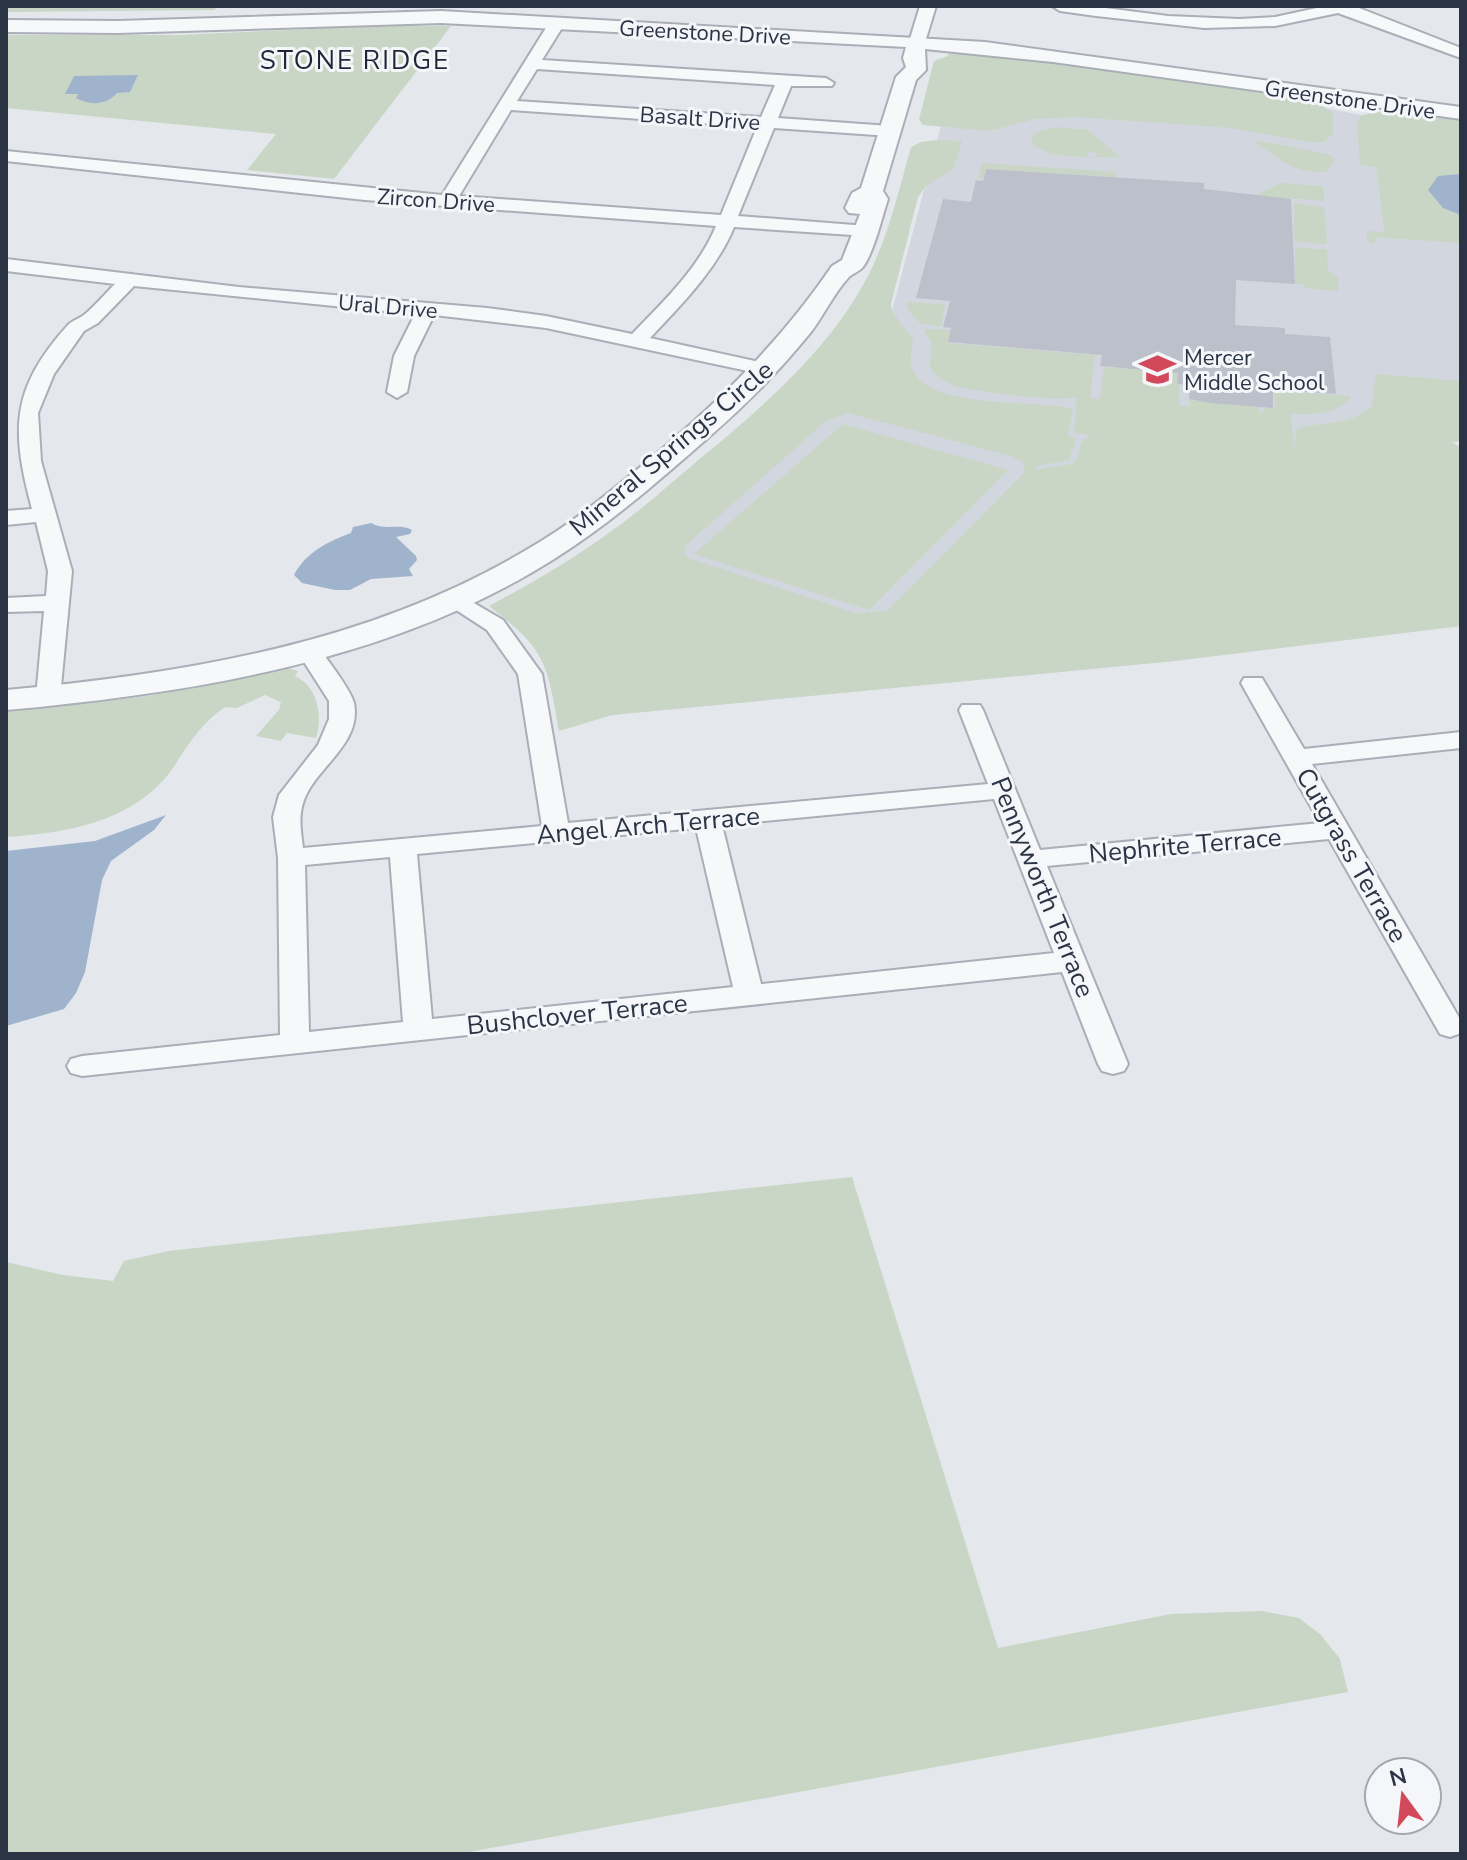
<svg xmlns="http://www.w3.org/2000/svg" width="1467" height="1860" viewBox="0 0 1467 1860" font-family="'Nunito Sans',sans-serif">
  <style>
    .built { fill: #d2d6de }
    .green { fill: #c9d6c5; fill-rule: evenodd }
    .water { fill: #9fb4cc }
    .building { fill: #bbc0ca }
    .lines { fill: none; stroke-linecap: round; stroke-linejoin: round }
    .minor-casing { stroke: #a9aeb7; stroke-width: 4 }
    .tertiary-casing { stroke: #a9aeb7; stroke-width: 4 }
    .minor { fill: #f7f8fa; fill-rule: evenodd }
    .tertiary { fill: #f7f8fa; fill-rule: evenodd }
    .labels { text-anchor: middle; stroke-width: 6; stroke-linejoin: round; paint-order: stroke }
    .far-street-label { font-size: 22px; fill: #2b3445; stroke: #f4f6f9 }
    .far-poi-label { font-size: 22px; fill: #2b3445; stroke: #f4f6f9; text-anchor: start }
    .far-quarter-label { font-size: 26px; letter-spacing: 2px; fill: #1d2536; stroke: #f4f6f9 }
    .street-label { font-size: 26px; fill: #2b3445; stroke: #f4f6f9 }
  </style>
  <rect width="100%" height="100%" fill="#e4e7ec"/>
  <!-- built -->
  <polygon class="built" points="956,69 1319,107 1362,115 1357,121 1461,240 1461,441 1452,442 1461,450 1461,626 1174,661 612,715 630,567 892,311"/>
  <!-- green -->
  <g class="green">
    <polygon points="6,6 216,6 215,10 6,12"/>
    <polygon points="376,26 451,26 334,179 247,170 276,134 6,108 6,35 180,35"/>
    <polygon points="949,53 1065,63 1315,101 1333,113 1333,134 1324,142 1309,142 1231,128 1075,117 1035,119 990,131 923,125 919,119 934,61 948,56"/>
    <polygon points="1377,112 1461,118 1461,243 1375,237 1374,243 1367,242 1367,231 1383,232 1384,229 1376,167 1360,164 1357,121 1362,115"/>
    <path d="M1055,127l33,3 32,27h-26l4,-4 -12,-1 3,5c-20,-1 -43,0 -58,-14l3,-10z"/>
    <path d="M936,140l26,1 -8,27 -28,18 -8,11 -27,107 1,7 21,29c0,9 -4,17 -2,25 10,46 127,34 162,44l-5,27 8,2 -7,22 -33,6 -1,4 37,-6 4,-4 7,-21 6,-1v-3l-15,-2 3,-36c-13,5 -103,-5 -121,-11 -10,-3 -20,-10 -26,-18l1,-26 -7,-13 26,1 -2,13 147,12 -5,43 10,1 4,-32 74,6 2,33h10v-6l69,7v5l4,1 1,-5h11l-1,-17 77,5c-13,20 -39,18 -60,18l3,38 3,-23c27,-9 52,-2 75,-23l4,-32 85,7v60l-9,1 9,6v28l-3,-1 3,2v149l-287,35 -562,54 -53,16c-12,-72 -15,-82 -70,-125 39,-21 78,-43 114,-69 35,-24 67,-53 99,-80 63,-52 129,-109 167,-183 20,-40 30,-84 42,-127l10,-5zM848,413l163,43 11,5 3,11 -138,139 -32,2 -167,-55 -4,-5 2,-8 140,-124z"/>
    <path d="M1259,141l69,13 7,5 -7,12c-31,5 -49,-12 -73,-29z"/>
    <polygon points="982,163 1116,172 1115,177 1111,177 986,169 983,179 978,179"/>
    <polygon points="1280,183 1319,186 1323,188 1324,201 1255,196"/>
    <polygon points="1294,203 1324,207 1327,244 1294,242"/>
    <polygon points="1295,247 1327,250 1328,270 1338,277 1338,291 1305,288 1304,284 1295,283"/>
    <polygon points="907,302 945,304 941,326 920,323 908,309"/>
    <polygon points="843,424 1008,470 869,610 694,554"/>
    <path d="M288,668l10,3 -3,5c23,11 28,40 21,62l-29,-5 -6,8 -25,-5 23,-26 2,-8 -16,-7 -28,13 -12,-1c-23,15 -38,39 -52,61 -38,54 -107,65 -167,69v-125l142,-16z"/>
    <polygon points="852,1177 998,1648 1171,1614 1262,1611 1299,1618 1321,1635 1340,1659 1348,1692 458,1854 6,1854 6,1262 63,1275 113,1281 124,1261 168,1251"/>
  </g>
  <!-- water -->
  <g class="water">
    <path d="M138,75l-8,17 -13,1c-10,12 -27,13 -41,5l2,-4h-13l9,-18z"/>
    <polygon points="1461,174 1461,215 1443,208 1428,190 1438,176"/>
    <path d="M371,523c13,8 28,0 41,7l-2,4 -14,3 20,19 1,4 -8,9 4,7 -42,3 -21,11h-15l-33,-7 -8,-8c12,-23 35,-34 57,-42l2,-6z"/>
    <polygon points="166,815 154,830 111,861 102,880 85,972 76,993 64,1009 6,1026 6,851 95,841"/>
  </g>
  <!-- building -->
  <polygon class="building" points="986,169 1204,183 1204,189 1291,199 1295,284 1236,280 1235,325 1285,328 1285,334 1330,337 1336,394 1273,390 1273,408 1211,403 1189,399 1190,385 1177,384 1178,373 1100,366 1102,355 948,342 951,328 943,327 950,301 916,298 943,199 971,202 976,180 983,181"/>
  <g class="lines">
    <defs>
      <g id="minor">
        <polygon points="920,6 936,6 925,42 917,47 909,42"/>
        <polygon points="1052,6 1090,6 1168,16 1239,19 1275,17 1326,6 1354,6 1461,48 1461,58 1338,13 1275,26 1204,28 1096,16 1060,11"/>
        <path d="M557,18l8,5 -23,37 284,18 8,5 -2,3h-41l-13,32 112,8 8,5 -8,5 -116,-8 -36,88 129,10 9,5 -9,5 -133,-9c-17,42 -53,78 -84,111l123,27 3,4 -3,4 -7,2 -220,-47 -112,-13 -20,41 -7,36 -10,6 -10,-6 7,-36 21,-42 -281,-28 -36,37 -14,8 -30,43 -16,39 3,48 31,110 -12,126 -3,5h-18l-3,-5 8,-86 -38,1v-14l40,-2 2,-25 -12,-49 -30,3v-14l26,-2c-21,-78 -22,-120 36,-184 5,-5 11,-6 16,-10 11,-9 21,-21 31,-31l-109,-13v-12l233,28 248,21 59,8 86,18c31,-32 67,-66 84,-108l-351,-26 -359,-39v-10l436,44 107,-172zM537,69l238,16 -14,32 -244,-16zM511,110l246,17 -36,88 -262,-19z"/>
        <path d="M455,592l48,28 39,54 26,149 420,-39 -29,-74 3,-5h18l3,5 57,140 280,-27 -79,-140 3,-5h18l42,71 157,-17v16l-149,16 149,257v12l-11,4 -10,-3 -111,-195 -282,27 81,198 -4,7 -11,3 -11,-3 -4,-7 -36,-92 -980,104 -11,-3 -4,-7 4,-7 11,-3 198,-21 -2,-177 -5,-41 6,-22 39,-50 11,-26v-18l-32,-50 3,-5h18c9,14 32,42 36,57 8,41 -38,64 -50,97 -6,16 -3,31 -1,48l239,-22 -24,-152 -31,-44 -40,-26 -4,-5 4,-5zM994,799l60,154 -293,31 -39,-159zM696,828l37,159 -301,32 -15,-165zM390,857l13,165 -94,10 -4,-167z"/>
      </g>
      <path id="tertiary" d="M441,11l544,31 476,65v12l-408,-57 -128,-13 1,21 -10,10 -33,111 5,8c-6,18 -14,53 -25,68 -4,5 -10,6 -14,10 -15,16 -25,38 -38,55 -30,37 -64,72 -101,104 -49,43 -100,88 -156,123 -161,102 -361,134 -548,151v-20c180,-16 365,-47 522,-141 44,-25 83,-58 122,-90 70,-58 131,-118 182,-193l10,-6 18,-46 -11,-1 -4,-5 7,-15 9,-5 35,-111 10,-10 -3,-9 3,-11 -465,-24 -323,10 -112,-1v-12l112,1z"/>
    </defs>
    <!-- minor casing -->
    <use href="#minor" class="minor-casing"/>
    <!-- tertiary casing -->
    <use href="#tertiary" class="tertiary-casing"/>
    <!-- minor -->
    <use href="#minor" class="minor"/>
    <!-- tertiary -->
    <use href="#tertiary" class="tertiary"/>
  </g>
  <!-- icons -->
  <defs>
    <symbol id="school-bare" viewBox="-9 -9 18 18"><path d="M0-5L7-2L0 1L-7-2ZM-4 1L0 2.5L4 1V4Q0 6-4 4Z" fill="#d1495b" stroke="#f4f6f9" stroke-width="2.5" paint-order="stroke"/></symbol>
  </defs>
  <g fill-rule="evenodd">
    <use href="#school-bare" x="1132" y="344" width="51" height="51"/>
  </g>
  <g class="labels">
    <!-- far-street labels -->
    <g class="far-street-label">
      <text transform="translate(705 32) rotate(3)" y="8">Greenstone Drive</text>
      <text transform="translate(1350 99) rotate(8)" y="8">Greenstone Drive</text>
      <text transform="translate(700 118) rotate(4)" y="8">Basalt Drive</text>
      <text transform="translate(436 200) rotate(4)" y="8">Zircon Drive</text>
      <text transform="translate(388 306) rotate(5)" y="8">Ural Drive</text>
    </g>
    <!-- far-poi labels -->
    <g class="far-poi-label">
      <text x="1184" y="365">Mercer<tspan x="1184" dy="25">Middle School</tspan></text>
    </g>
    <!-- far-quarter labels -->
    <g class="far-quarter-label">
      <text x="355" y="69">STONE RIDGE</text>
    </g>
    <!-- street labels -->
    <g class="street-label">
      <text transform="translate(671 448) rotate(-40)" y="9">Mineral Springs Circle</text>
      <text transform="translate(648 825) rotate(-5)" y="9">Angel Arch Terrace</text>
      <text transform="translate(1185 845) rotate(-5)" y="9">Nephrite Terrace</text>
      <text transform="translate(1352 855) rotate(60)" y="9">Cutgrass Terrace</text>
      <text transform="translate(1043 887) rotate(68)" y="9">Pennyworth Terrace</text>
      <text transform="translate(577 1014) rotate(-6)" y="9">Bushclover Terrace</text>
    </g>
  </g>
  <!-- border -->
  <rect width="1467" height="1860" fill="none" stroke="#2b3445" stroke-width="16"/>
  <!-- north arrow -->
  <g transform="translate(1403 1796) rotate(345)"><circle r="38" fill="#f4f6f9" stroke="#a4a8b1" stroke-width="2"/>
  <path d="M0-6L14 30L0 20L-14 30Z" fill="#d1495b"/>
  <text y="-12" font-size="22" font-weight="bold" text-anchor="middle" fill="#2b3445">N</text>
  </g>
</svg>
